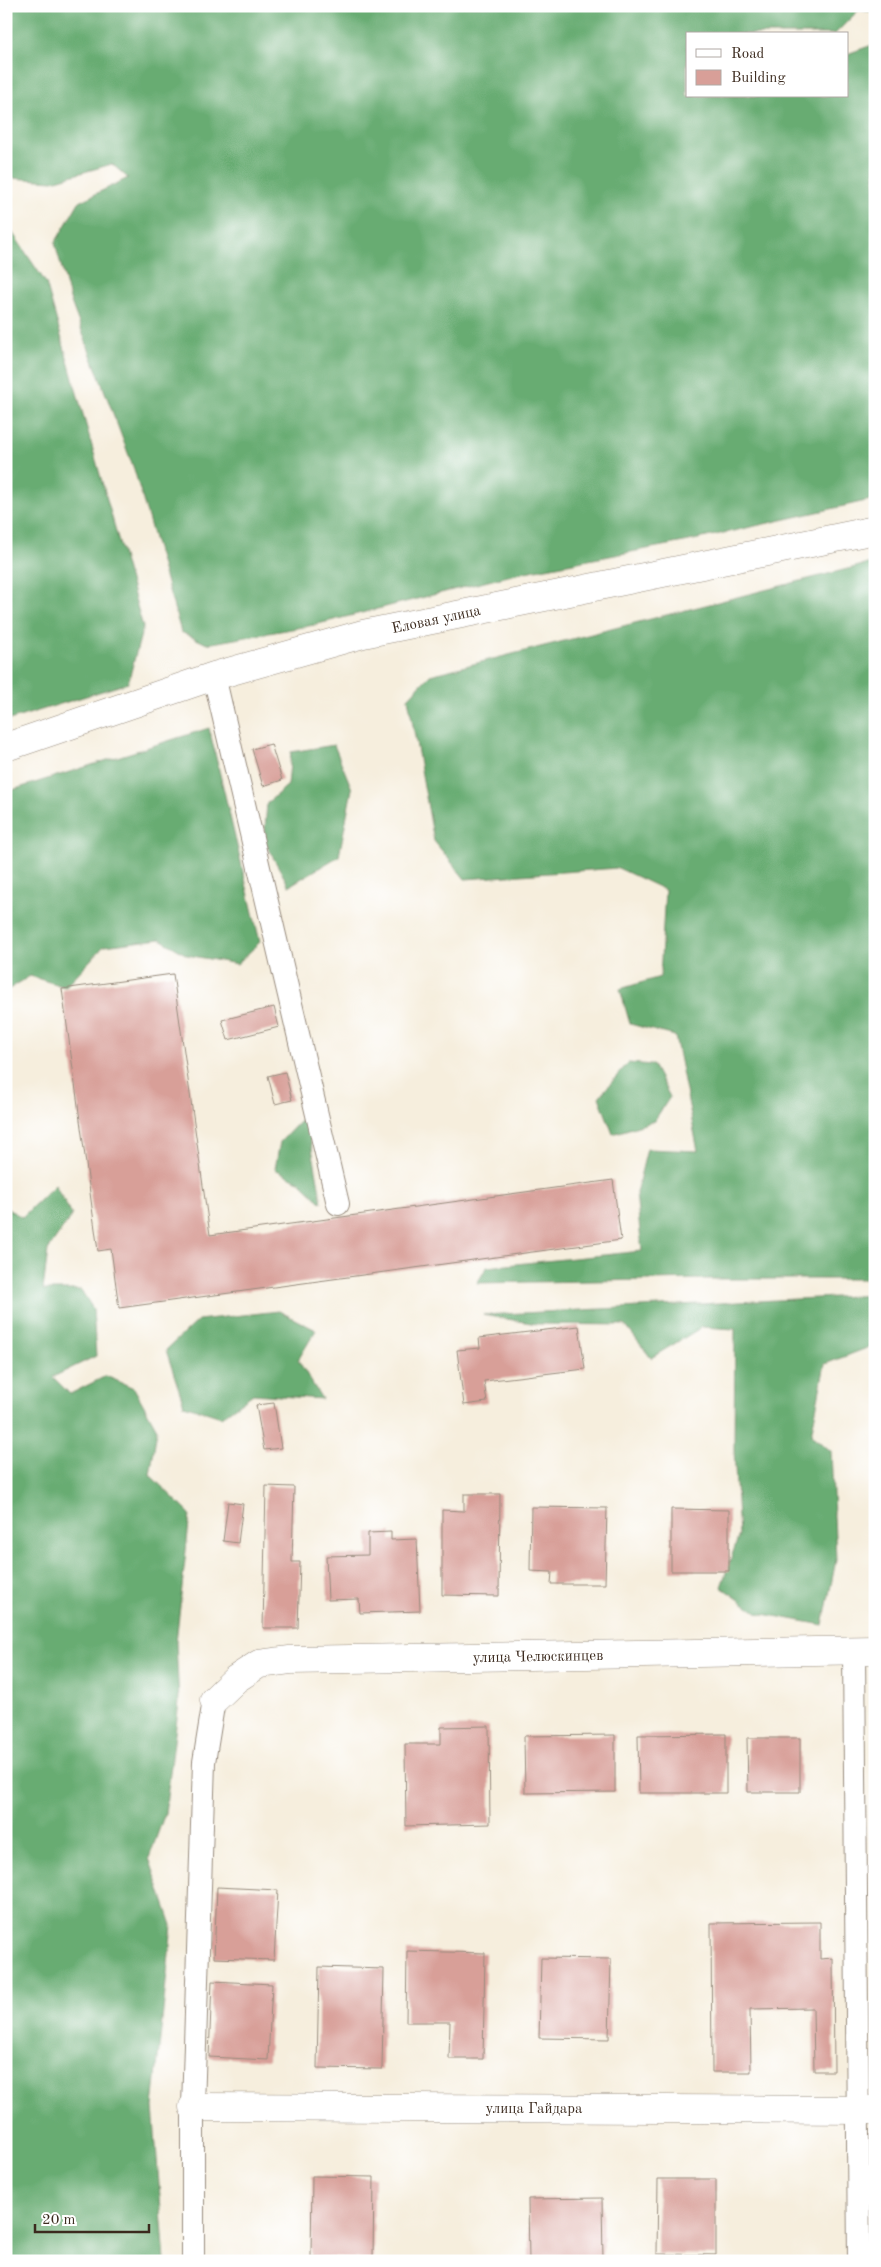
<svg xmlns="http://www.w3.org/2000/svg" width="881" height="2267" viewBox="0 0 881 2267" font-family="'Old Standard TT',serif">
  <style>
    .forest { fill: #67ac72; stroke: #516b48 }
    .building { fill: #d89f98 }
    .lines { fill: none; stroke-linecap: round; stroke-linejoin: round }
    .lane-casing { stroke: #988c7e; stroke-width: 24 }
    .street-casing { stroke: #988c7e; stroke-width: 29 }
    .lane { stroke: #fff; stroke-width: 22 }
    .street { stroke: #fff; stroke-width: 28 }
    .labels { text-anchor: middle; stroke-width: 4; stroke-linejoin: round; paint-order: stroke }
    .street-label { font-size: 15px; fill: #3b2a1e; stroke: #fff }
  </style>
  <rect width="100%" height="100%" fill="#fff"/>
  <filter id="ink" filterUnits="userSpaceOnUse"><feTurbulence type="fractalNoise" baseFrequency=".02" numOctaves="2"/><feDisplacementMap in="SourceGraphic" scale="10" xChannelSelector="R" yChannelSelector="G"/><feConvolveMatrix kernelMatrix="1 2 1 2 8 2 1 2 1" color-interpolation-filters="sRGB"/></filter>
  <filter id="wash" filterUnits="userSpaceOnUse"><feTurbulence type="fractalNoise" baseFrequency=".0096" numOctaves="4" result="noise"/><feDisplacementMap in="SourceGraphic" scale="20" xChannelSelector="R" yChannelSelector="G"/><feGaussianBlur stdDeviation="1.12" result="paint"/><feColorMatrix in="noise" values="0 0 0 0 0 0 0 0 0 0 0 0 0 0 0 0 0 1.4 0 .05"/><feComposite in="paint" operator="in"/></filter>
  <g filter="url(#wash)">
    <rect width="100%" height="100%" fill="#f6eedd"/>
    <!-- forest -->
    <g class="forest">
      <polygon points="6,6 875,6 875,12 859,10 835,34 687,34 687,96 847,96 847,54 875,44 875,499 689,541 520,573 314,625 207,644 181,632 134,469 71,302 55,243 79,202 128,178 112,164 53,181 10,178 6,175"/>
      <polygon points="6,223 46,283 143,627 128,683 6,721"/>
      <polygon points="875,562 875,1279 706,1279 477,1283 487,1267 642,1251 636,1193 647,1149 698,1151 675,1036 630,1024 620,989 660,977 665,890 618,868 465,879 434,841 408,698 430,675"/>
      <polygon points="209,728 260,942 237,964 187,955 160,939 104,946 65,987 30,976 6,991 6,792"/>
      <polygon points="334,745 352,789 339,856 289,886 264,841 267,803 288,785 291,752"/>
      <polygon points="628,1063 653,1065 670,1097 654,1121 613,1134 599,1097"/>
      <polygon points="306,1115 322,1203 300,1182 275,1169 280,1142"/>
      <polygon points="55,1185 72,1215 48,1250 43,1290 81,1290 93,1309 96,1356 53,1377 70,1394 106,1376 134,1388 157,1429 150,1475 190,1514 176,1642 179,1702 165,1813 149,1858 172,1925 153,2107 165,2261 6,2261 6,1208 22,1217"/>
      <polygon points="875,1295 875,1345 825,1364 811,1435 831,1451 836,1560 823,1625 758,1613 721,1587 739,1535 734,1450 735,1329 702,1327 651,1358 625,1325 537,1324 483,1315"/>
      <polygon points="279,1311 316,1330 298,1360 322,1399 253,1394 221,1417 184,1405 166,1350 198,1320"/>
    </g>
    <g id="blocks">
      <!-- building -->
      <g class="building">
        <polygon points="271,744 282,780 263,786 252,749"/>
        <polygon points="173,974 210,1235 613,1180 621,1240 119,1308 111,1249 98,1251 62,989"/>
        <polygon points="274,1007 279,1027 228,1040 222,1020"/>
        <polygon points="285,1072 292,1100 275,1104 268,1076"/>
        <polygon points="579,1326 585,1369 484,1381 487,1402 464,1405 457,1350 480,1348 479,1338"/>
        <polygon points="274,1403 281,1448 264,1450 256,1405"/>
        <polygon points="266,1486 294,1487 292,1562 300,1562 298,1628 263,1628"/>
        <polygon points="464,1494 500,1494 499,1596 442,1595 442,1510 464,1511"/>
        <polygon points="228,1502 243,1504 238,1543 223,1541"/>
        <polygon points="531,1507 607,1508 605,1584 551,1584 552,1572 530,1571"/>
        <polygon points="671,1509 729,1510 729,1571 671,1571"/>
        <polygon points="391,1532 391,1540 417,1539 420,1611 360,1613 359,1599 328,1600 326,1556 368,1555 368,1533"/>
        <polygon points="489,1726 490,1824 406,1826 405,1744 441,1744 441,1727"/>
        <polygon points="726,1734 726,1793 639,1793 638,1735"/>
        <polygon points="615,1735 615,1792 525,1793 524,1736"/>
        <polygon points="747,1738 800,1738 800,1792 748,1792"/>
        <polygon points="217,1887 278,1890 274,1960 214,1958"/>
        <polygon points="820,1922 820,1959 833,1958 834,2071 814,2071 813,2008 750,2009 751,2072 712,2072 711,1923"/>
        <polygon points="407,1951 485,1953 483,2059 449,2059 450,2022 406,2022"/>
        <polygon points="541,1958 611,1959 609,2039 539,2038"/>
        <polygon points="319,1967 384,1969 382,2069 317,2068"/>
        <polygon points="212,1981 272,1984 268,2060 209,2057"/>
        <polygon points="312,2176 374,2177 373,2259 311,2257"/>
        <polygon points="658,2179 716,2179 716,2255 657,2254"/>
        <polygon points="602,2198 603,2261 529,2261 528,2199"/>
      </g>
    </g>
  </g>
  <g filter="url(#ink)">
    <use href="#blocks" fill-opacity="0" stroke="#988c7e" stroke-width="1"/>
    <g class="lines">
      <defs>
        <g id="lane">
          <polyline points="214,676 338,1204"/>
          <polyline points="854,1650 859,2261"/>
          <polyline points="193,2261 193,2107 204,1762 214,1700"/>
        </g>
        <g id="street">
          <polyline points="6,747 214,676 363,634 875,530"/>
          <polyline points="214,1700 236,1679 259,1664 290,1660 875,1650"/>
          <polyline points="193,2107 875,2110"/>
        </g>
      </defs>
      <!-- lane casing -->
      <use href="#lane" class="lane-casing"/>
      <!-- street casing -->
      <use href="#street" class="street-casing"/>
      <!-- lane -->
      <use href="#lane" class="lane"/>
      <!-- street -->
      <use href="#street" class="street"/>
    </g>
  </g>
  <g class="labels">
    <!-- street labels -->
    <g class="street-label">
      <text transform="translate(436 619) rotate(-12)" y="5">Еловая улица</text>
      <text transform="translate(538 1656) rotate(-1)" y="5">улица Челюскинцев</text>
      <text x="534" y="2113">улица Гайдара</text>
    </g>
  </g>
  <!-- margin -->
  <rect width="881" height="2267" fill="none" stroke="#fff" stroke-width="25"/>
  <!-- legend -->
  <rect x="686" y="32" width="162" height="65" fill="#ffffff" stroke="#b1aaa5"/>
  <rect x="696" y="49" width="25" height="8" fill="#ffffff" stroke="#b1aaa5"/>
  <text x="731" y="58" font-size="15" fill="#3b2a1e">Road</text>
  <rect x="696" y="70" width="25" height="15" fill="#d89f98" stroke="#b1aaa5"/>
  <text x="731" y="82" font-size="15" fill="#3b2a1e">Building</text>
  <!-- scale -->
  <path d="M35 2224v8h114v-8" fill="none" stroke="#3b2a1e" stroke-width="2.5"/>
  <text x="42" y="2224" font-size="15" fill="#3b2a1e" stroke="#ffffff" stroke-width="4" paint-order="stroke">20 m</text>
</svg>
